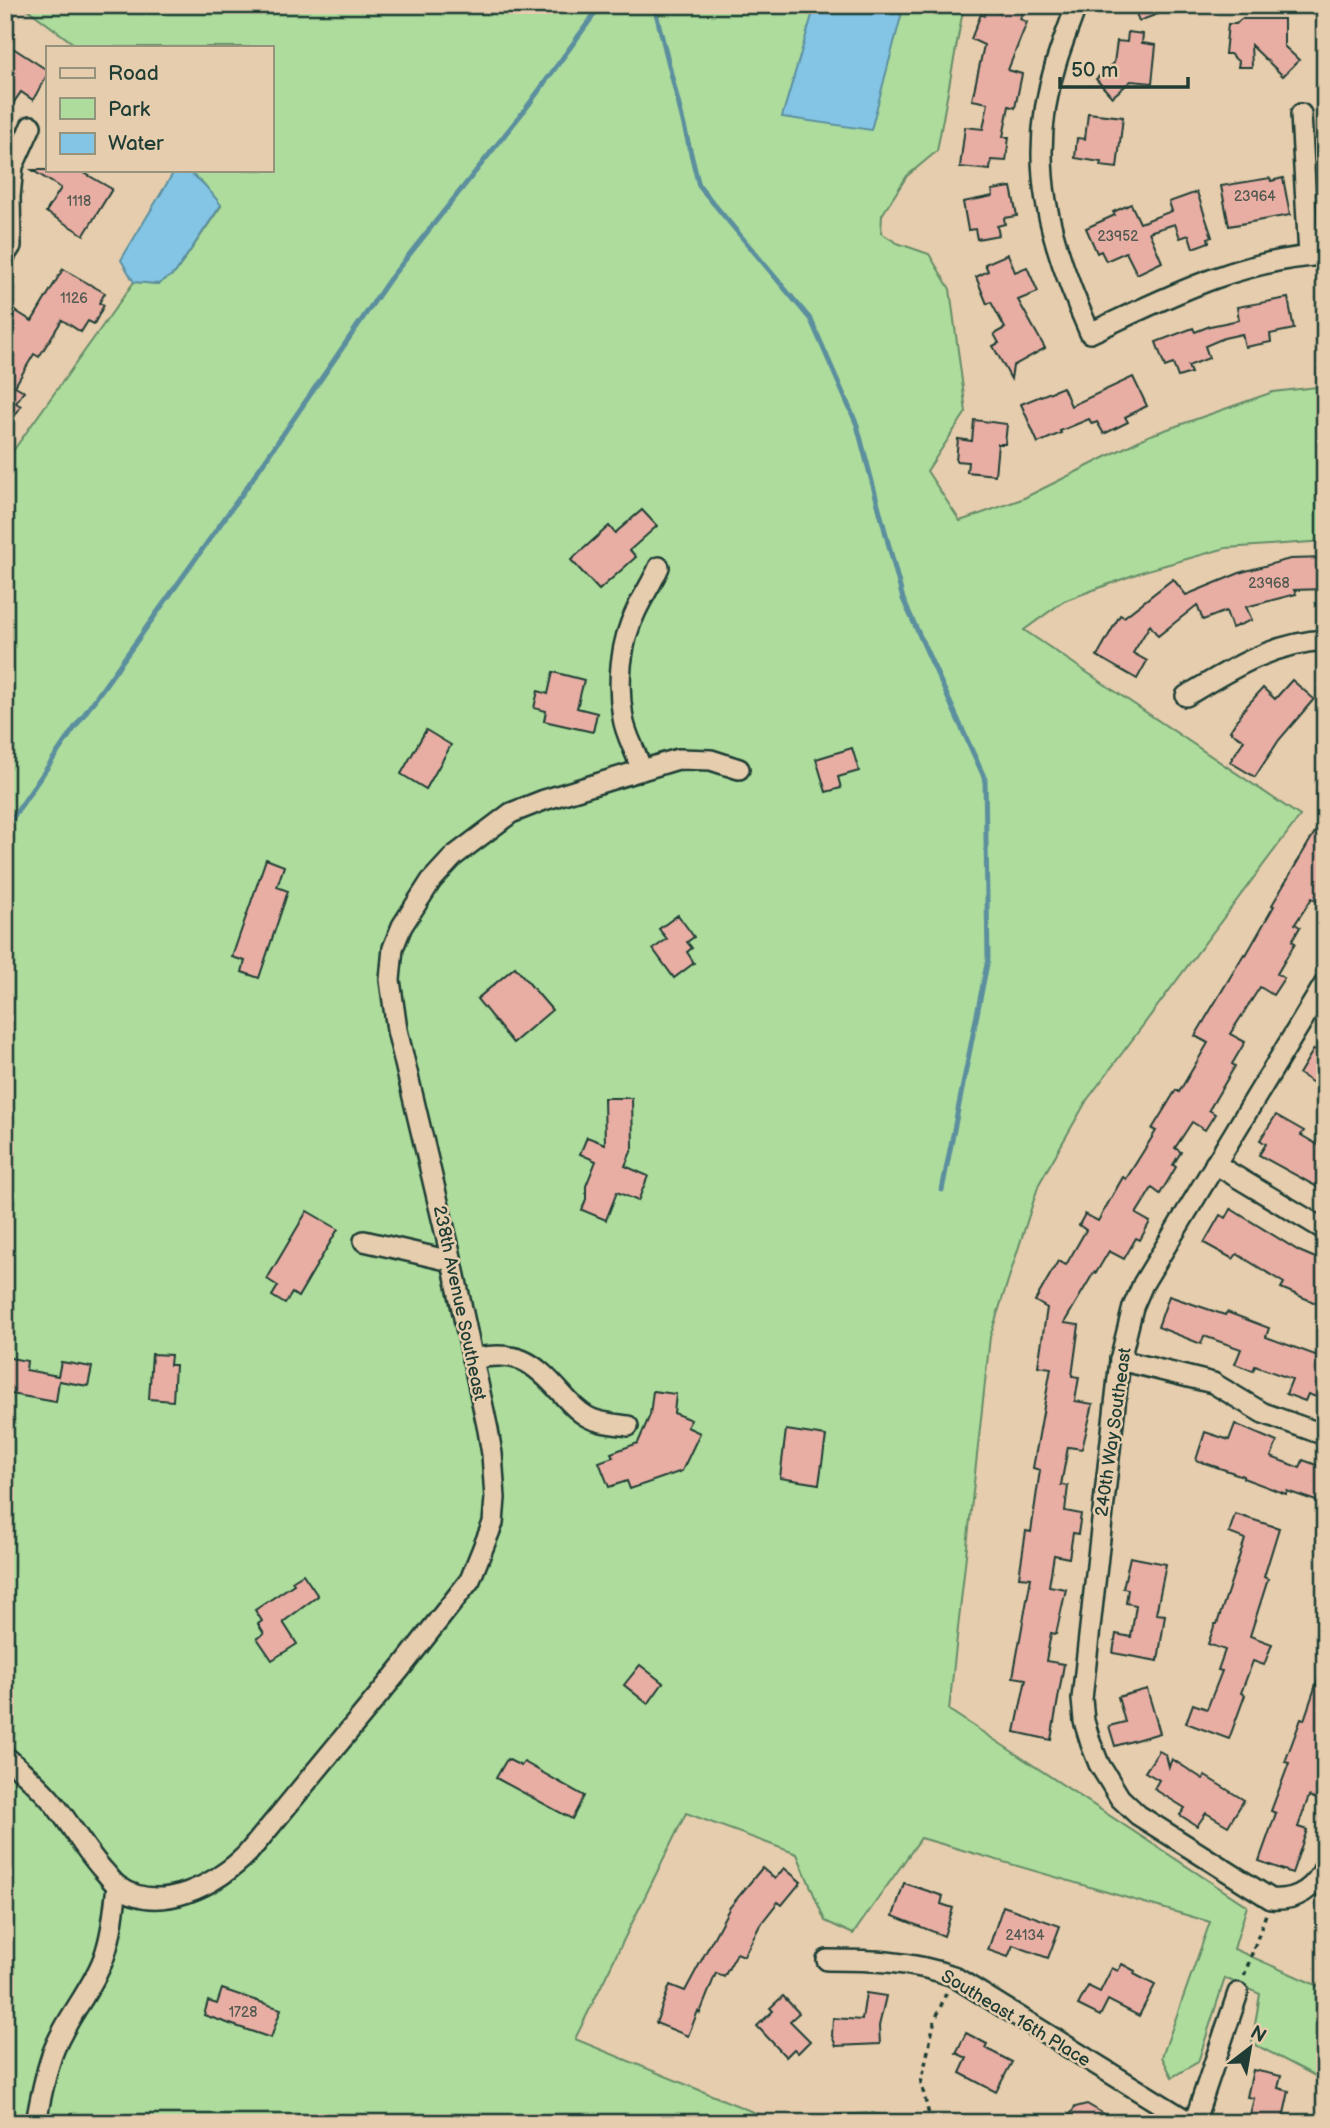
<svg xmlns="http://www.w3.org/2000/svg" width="1330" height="2128" viewBox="0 0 1330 2128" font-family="'Balsamiq Sans',sans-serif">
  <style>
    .green { fill: #addc9c; stroke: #668c68; stroke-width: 2 }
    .water { fill: #84c5e5; stroke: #5c8f9e; stroke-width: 2 }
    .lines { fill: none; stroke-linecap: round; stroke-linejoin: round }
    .stream { stroke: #5c8f9e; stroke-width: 5 }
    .building { fill: #e8aea3; stroke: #1f3d34; stroke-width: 2 }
    .minor-casing { stroke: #1f3d34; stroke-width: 24 }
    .path { stroke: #1f3d34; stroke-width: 3.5; stroke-dasharray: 5 5; stroke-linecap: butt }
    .minor { stroke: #e5cdad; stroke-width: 19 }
    .labels { text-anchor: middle; stroke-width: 5; stroke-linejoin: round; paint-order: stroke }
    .number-label { font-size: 14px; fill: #515950 }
    .street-label { font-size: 18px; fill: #1f3d34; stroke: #e5cdad }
  </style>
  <rect width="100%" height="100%" fill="#e5cdad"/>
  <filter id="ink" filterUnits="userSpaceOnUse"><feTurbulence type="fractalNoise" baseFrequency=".0143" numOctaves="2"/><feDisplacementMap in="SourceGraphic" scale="14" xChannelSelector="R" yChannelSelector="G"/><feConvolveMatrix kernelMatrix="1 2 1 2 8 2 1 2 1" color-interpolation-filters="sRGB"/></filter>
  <g filter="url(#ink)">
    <!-- green -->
    <polygon class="green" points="22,5 964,5 937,151 907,176 882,215 881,233 897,243 929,254 950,289 966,412 927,471 960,521 1022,499 1148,436 1273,392 1325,386 1325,541 1226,548 1144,571 1064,601 1024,630 1300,816 1087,1100 1039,1184 990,1337 949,1710 1247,1906 1234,1949 1325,1989 1325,2081 1252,2043 1260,1994 1225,1978 1198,2062 1172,2077 1162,2057 1210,1922 921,1838 853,1934 825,1921 797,1854 686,1813 575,2039 770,2119 872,2113 914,2123 5,2123 5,462 134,282 158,284 175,273 221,206 202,182 184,170 271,170 271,47 78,47"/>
    <!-- water -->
    <g class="water">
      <polygon points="815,5 904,5 871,130 782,117"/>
      <path d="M175,170c21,0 34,20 46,35l-46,68 -17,11 -24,-2 -13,-22z"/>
    </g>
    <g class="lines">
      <!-- stream -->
      <g class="stream">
        <polyline points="654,5 699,186 811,320 857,425 903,599 985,779 988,959 942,1190"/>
        <polyline points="5,829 73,730 242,494 389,280 527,107 601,5"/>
      </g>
    </g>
    <!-- building -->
    <g class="building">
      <polygon points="1002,5 1008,5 1023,11 1020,19 1027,22 1008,70 1022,74 1015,108 1009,106 1003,137 1009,137 1006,161 991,160 990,170 960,167 965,127 983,129 988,103 972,100 984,45 971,39 981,14 984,16 987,8 999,13"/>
      <polygon points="1133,5 1176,5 1177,7 1139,21"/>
      <polygon points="1241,19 1284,19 1284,46 1299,60 1283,76 1251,45 1252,67 1238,67 1239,62 1230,54 1225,54 1228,24 1236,24"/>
      <polygon points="1128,32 1143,34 1142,43 1156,45 1152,83 1131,81 1112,97 1096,79 1114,63 1117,41 1127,42"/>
      <polygon points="13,48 47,70 47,75 33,100 21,92 5,115 5,60"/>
      <polygon points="1088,113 1123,117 1117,168 1100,166 1101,162 1075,158 1077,138 1085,139"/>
      <polygon points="32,170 79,170 112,189 84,235 46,212 61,188"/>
      <polygon points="1270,178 1271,181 1283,178 1290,215 1229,226 1221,186"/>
      <polygon points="1011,187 1017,216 1004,218 1005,224 997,226 999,235 977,239 975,229 968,230 963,202 993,196 992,190"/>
      <polygon points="1197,192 1212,237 1208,238 1209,242 1193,248 1189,235 1180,238 1175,224 1149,232 1162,262 1137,274 1126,252 1106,261 1101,251 1097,253 1086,228 1115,215 1113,212 1131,204 1140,223 1172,211 1169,202"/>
      <polygon points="1008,254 1015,272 1027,267 1038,292 1018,300 1045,348 1013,366 1011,379 993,346 999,343 994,334 1005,328 991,302 987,304 976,277 988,271 985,264"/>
      <polygon points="63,269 105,293 99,303 104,305 94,324 88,321 81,332 62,320 39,357 34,354 15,386 24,391 16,403 21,406 5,431 5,324 14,310 32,321"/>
      <polygon points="1288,298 1294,329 1270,334 1271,342 1245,347 1242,334 1224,338 1205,346 1209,358 1188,366 1191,373 1178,377 1173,364 1165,367 1156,342 1193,328 1195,332 1210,326 1239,320 1237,307"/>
      <polygon points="1133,377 1147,406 1125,417 1128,422 1104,434 1097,422 1092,424 1089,419 1060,431 1061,433 1038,443 1021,404 1063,387 1071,406"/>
      <polygon points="974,420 1007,424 1005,444 998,444 995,475 967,472 968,462 956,461 958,439 972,441"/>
      <polygon points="642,510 657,526 630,550 636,557 599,590 571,560 609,526 615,533"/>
      <polygon points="1325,558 1325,589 1294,590 1296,594 1246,607 1252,620 1232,628 1226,611 1203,620 1197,605 1158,636 1150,625 1133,653 1147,661 1137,679 1097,656 1120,615 1124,617 1173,579 1186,595 1242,572 1290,559"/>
      <polygon points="553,672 584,680 577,708 597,713 593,732 544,721 546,711 534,708 538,691 548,694"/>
      <polygon points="1292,680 1314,699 1279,740 1255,777 1230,762 1244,740 1230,731 1244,709 1263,688 1275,699"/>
      <polygon points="426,730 451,745 426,789 401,774"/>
      <polygon points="852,748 859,771 838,777 841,788 826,792 816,759"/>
      <polygon points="1325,815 1325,906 1312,898 1295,924 1300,927 1292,941 1295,943 1277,974 1284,978 1273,995 1260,987 1230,1034 1245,1042 1232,1064 1235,1066 1209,1110 1215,1114 1205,1130 1192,1122 1175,1148 1181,1152 1173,1165 1176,1167 1160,1194 1152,1188 1136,1214 1150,1222 1140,1240 1136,1238 1124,1259 1109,1251 1096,1273 1094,1272 1064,1323 1079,1325 1072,1376 1079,1377 1075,1401 1093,1404 1082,1449 1068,1447 1061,1485 1068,1486 1065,1511 1081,1514 1078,1534 1073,1533 1069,1558 1054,1555 1049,1586 1066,1589 1056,1634 1051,1633 1046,1661 1064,1664 1051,1740 1015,1732 1026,1679 1013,1677 1031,1578 1019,1577 1026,1531 1031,1532 1040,1470 1033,1468 1051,1368 1038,1366 1047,1308 1035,1301 1058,1261 1066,1265 1086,1230 1079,1225 1085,1214 1098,1221 1123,1177 1126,1179 1156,1131 1152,1129 1176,1090 1179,1092 1208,1043 1195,1036 1244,954 1246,955 1274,906 1272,905"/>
      <polygon points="266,859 284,866 277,887 288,891 259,978 242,972 245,961 232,957"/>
      <polygon points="678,915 694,937 687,942 692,948 687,952 694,963 674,978 653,949 667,939 659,929"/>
      <polygon points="515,967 552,1010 513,1043 477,999"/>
      <polygon points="1314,1049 1325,1056 1325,1090 1299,1074"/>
      <polygon points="604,1098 632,1098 633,1147 625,1166 648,1176 638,1201 617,1192 606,1220 582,1210 586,1199 586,1186 596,1161 580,1154 587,1137 605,1144"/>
      <polygon points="1276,1115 1304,1131 1301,1135 1325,1149 1325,1179 1319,1188 1259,1155 1266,1144 1260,1140"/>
      <polygon points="1231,1209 1299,1251 1325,1262 1325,1307 1281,1288 1284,1283 1237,1254 1233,1259 1204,1243 1220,1215 1226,1218"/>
      <polygon points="307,1211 338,1229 298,1297 292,1293 285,1304 272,1296 278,1286 267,1279"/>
      <polygon points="1169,1296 1225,1315 1227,1312 1269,1328 1266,1337 1321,1357 1319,1363 1325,1365 1325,1400 1308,1394 1305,1401 1286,1394 1292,1379 1255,1366 1253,1371 1235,1364 1241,1349 1204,1336 1201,1344 1158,1327"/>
      <polygon points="152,1354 171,1355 170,1365 175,1365 173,1401 149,1399"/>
      <polygon points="5,1357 27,1361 26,1370 58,1376 61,1362 92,1367 88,1386 59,1381 56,1402 5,1393"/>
      <polygon points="653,1391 676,1394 674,1413 691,1420 687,1427 700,1433 682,1471 630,1489 627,1481 609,1487 599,1462 613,1457 611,1453 638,1443 650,1415"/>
      <polygon points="1235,1424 1277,1442 1271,1457 1300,1468 1303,1460 1325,1468 1325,1504 1287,1491 1286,1494 1243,1478 1243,1476 1196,1460 1205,1432 1229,1440"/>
      <polygon points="786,1430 826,1436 819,1484 780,1478"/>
      <polygon points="1235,1514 1279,1528 1264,1577 1268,1579 1250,1636 1272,1644 1264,1665 1253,1661 1241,1693 1245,1695 1229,1739 1186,1723 1193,1704 1207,1709 1222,1671 1218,1670 1225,1650 1208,1644 1215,1624 1217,1624 1245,1539 1229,1533"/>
      <polygon points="1130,1557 1166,1564 1156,1614 1165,1615 1158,1661 1113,1653 1116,1634 1131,1637 1136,1605 1126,1603 1128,1589 1123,1588"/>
      <polygon points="303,1574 318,1596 283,1622 297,1644 272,1660 257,1638 264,1634 258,1624 262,1621 255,1610 294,1584 292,1581"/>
      <polygon points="640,1665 663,1683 648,1704 624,1685"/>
      <polygon points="1322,1667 1325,1667 1325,1740 1321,1752 1325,1753 1325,1802 1309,1796 1298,1827 1307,1830 1292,1873 1259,1861 1276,1813 1271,1811 1289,1763 1285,1762 1301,1719 1304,1720"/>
      <polygon points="1147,1689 1160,1733 1115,1746 1109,1726 1125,1722 1118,1697"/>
      <polygon points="1159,1751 1166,1755 1169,1767 1172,1759 1203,1779 1205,1776 1244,1800 1228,1826 1206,1813 1197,1826 1180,1815 1185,1808 1154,1789 1159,1780 1145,1772"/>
      <polygon points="507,1759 521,1766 524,1762 584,1796 572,1819 496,1778"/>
      <polygon points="762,1868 775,1879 784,1868 801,1882 782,1905 778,1902 760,1925 744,1956 737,1953 724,1977 716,1973 700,2013 698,2011 688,2036 656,2023 670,1985 685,1991 730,1907"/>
      <polygon points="904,1883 943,1896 941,1904 953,1908 944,1936 893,1916"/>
      <polygon points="1003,1906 1060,1926 1048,1958 1013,1945 1008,1957 988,1950"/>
      <polygon points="1122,1964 1135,1971 1134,1974 1155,1985 1139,2016 1108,2000 1100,2016 1078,2005 1088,1986 1100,1992 1112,1968 1118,1971"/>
      <polygon points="222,1989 281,2009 271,2038 204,2015 208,2001 217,2004"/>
      <polygon points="866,1993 886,1996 879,2026 880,2044 836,2046 832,2036 833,2018 862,2020"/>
      <polygon points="783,1996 799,2013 790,2021 810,2041 798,2053 794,2049 786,2057 757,2026 773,2011 770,2008"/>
      <polygon points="966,2033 987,2044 985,2048 1012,2062 996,2092 960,2073 967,2058 956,2053"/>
      <polygon points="1253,2070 1281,2076 1278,2088 1289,2091 1282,2123 1248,2123 1254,2098 1247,2097"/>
      <polygon points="1087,2104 1119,2123 1065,2123 1075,2107"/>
    </g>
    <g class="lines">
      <defs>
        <g id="minor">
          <path d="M1074,12c-6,17 -13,34 -18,51 -31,99 -7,179 34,270 78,-36 147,-73 235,-78"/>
          <polyline points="1301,114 1309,256"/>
          <polyline points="5,255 11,246 10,197 13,166 31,126"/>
          <path d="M1186,696c43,-26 86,-53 139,-56"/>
          <path d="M641,770c-4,-18 -15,-33 -18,-52 -6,-35 -3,-75 13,-107 7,-15 16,-28 23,-44"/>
          <path d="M1325,983l-182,301 -10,23 -13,53 -38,339 2,22 7,23 8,20 21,34 18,17 133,84c25,2 44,-10 54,-33"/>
          <polyline points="1215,1164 1325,1230"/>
          <polyline points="364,1241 451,1261"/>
          <path d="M472,1359c45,-9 60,1 90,35 7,8 14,16 24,22 11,7 29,8 42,10"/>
          <polyline points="1120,1360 1213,1383 1263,1413 1325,1435"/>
          <path d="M5,1756c17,15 36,31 50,49 17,21 30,45 48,65 5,5 9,12 15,16 41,30 100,-2 130,-33l153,-185 69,-88 23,-57 2,-25 -3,-44 -4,-24 -39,-182 -52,-218 -7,-50 3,-32 9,-22 29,-45 23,-25 57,-43 33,-13 134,-41 33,1 28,9"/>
          <path d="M827,1960c44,0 84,1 126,16l238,147"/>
          <path d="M36,2123c4,-23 9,-47 16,-68 12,-34 38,-62 51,-95 9,-24 11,-49 14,-74"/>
          <polyline points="1194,2123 1238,1993"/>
        </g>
      </defs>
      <!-- minor casing -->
      <use href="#minor" class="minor-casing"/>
      <!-- path -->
      <g class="path">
        <polyline points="1244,1976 1266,1914"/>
        <polyline points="931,2123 921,2083 934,2023 947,1991"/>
      </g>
      <!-- minor -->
      <use href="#minor" class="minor"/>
    </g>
  </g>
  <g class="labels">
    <!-- number labels -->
    <g class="number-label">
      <text x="1255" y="201">23964</text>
      <text x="79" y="206">1118</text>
      <text x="1118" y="241">23952</text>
      <text x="74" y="303">1126</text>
      <text x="1269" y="588">23968</text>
      <text x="1025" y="1940">24134</text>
      <text x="243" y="2017">1728</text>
    </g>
    <!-- street labels -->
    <g class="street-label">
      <text transform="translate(460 1303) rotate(78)" y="6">238th Avenue Southeast</text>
      <text transform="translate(1113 1432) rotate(-82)" y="6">240th Way Southeast</text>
      <text transform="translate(1016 2018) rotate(31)" y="6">Southeast 16th Place</text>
    </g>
  </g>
  <!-- margin -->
  <rect width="1330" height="2128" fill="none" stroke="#e5cdad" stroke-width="28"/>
  <rect x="14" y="14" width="1302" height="2100" fill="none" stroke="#1f3d34" stroke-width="2.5" filter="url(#ink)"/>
  <!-- legend -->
  <rect x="46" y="46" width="228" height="126" fill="#e5cdad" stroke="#96937d" stroke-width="2"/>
  <rect x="60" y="68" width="35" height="10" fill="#e5cdad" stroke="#96937d" stroke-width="2"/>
  <text x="108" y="80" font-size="21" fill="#1f3d34">Road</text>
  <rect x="60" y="98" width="35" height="21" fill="#addc9c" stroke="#96937d" stroke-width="2"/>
  <text x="108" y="116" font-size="21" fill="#1f3d34">Park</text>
  <rect x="60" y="133" width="35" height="21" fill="#84c5e5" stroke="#96937d" stroke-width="2"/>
  <text x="108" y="150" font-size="21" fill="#1f3d34">Water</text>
  <!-- north arrow -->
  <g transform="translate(1250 2048) rotate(31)" stroke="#e5cdad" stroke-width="5" paint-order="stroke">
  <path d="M0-5L12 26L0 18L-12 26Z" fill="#1f3d34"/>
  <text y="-10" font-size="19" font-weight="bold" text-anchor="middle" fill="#1f3d34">N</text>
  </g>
  <!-- scale -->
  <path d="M1060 77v10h128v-10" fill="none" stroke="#1f3d34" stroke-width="3.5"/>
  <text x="1071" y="77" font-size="21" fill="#1f3d34" stroke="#e5cdad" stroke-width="5" paint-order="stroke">50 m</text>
</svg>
